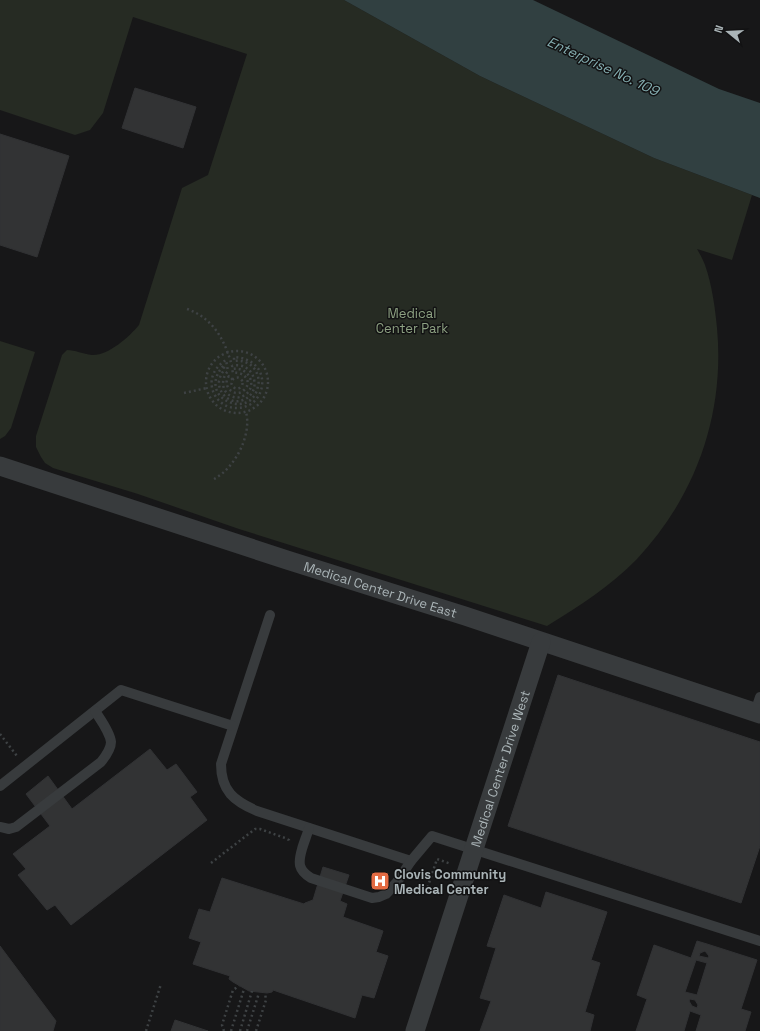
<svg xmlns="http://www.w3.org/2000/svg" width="760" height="1031" viewBox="0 0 760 1031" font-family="'Space Grotesk',sans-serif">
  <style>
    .green { fill: #262b23 }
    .water { fill: #314041 }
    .building { fill: #323334; stroke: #313234; fill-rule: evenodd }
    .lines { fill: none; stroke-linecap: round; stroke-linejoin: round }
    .path { stroke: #3e4244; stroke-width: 2.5; stroke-dasharray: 2 3; stroke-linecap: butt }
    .lane { stroke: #383b3d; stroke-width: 10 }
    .street { stroke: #383b3d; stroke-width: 19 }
    .labels { text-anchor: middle; stroke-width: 3; stroke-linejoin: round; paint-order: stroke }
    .park-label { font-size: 13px; fill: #8da182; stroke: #121213 }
    .street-label { font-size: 13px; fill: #aab4b7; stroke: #121213 }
    .poi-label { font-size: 13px; font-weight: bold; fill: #aab4b7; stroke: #121213; text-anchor: start }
    .water-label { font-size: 14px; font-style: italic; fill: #84adb0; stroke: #121213 }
  </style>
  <rect width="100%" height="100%" fill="#171718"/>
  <!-- green -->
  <g class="green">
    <path d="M0,0h344l136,76 174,82 98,37 -20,65 -35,-11c3,5 6,11 8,16 7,20 10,42 12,63 8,86 -21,168 -80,231 -26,27 -58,47 -90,67l-308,-97 -101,-35 -85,-26 -8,-5 -4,-6 -5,-10v-11l26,-81 5,-5c8,0 16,4 25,5 16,1 37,-18 47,-30l43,-137 26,-13 39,-121 -114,-37 -30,96 -13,17 -15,5 -75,-25z"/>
    <polygon points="0,341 35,352 11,428 5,436 0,439"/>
  </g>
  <!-- water -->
  <polygon class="water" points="344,0 533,0 719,89 760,103 760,198 654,158 480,76"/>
  <!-- building -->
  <g class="building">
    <polygon points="135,88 196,107 183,148 122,128"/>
    <polygon points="0,134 69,156 37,257 0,245"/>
    <polygon points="558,675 760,742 760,846 741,903 508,826"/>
    <polygon points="150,749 167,770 176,764 197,792 190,797 207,820 71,925 55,905 47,910 18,875 26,869 13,854 50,826 26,794 48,776 72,809"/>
    <polygon points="323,867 349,875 340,901 347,904 343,917 383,931 376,952 388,956 374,998 362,995 355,1018 273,990 272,992 267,993 249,991 233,982 229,979 230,976 193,964 201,942 189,938 199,909 210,912 222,878 304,904 305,903 313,900"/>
    <polygon points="546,892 607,912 591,960 600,963 585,1012 594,1015 590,1031 480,1031 491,1001 480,998 496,948 487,946 504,895 541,908"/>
    <path d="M697,941l10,3 50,16 -16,49 10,3 -6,19h-49l5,-16 -11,-4 -6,20h-48l11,-32 -10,-4 17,-50 37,13zM705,951l4,5 -1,2 -9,-2 1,-3zM696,960l11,3 -10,32 -12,-3zM690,999l5,1 3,5 -1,3 -5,-2 -3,-5z"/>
    <polygon points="0,946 56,1021 53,1031 0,1031"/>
    <polygon points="175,1020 208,1031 171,1031"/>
  </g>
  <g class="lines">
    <!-- path -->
    <g class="path">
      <path d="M187,309c26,9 38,31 45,57 22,-6 32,26 11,34 -12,5 -25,-6 -24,-19 1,-5 3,-8 5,-11v-5c-30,33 28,57 34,21 2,-7 -1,-15 -6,-20 -5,-4 -11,-6 -18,-5v-4c17,1 30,11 28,29 -1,7 -5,14 -11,18 -30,17 -57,-24 -25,-44l2,11c-13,15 2,33 17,24 13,-9 4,-29 -13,-26l1,4c11,-2 20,9 11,17 -9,9 -23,-4 -15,-14l4,4"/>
      <circle cx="237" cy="382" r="31"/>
      <circle cx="237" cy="383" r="5.5"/>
      <polyline points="184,393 207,388"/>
      <path d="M214,479c21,-11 38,-44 32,-67"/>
      <polyline points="0,734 17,756"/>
      <polyline points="211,863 255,829 260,829 285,838 289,840 289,842"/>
      <polyline points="426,892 437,859 451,864"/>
      <polyline points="146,1031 161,984"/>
      <polyline points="224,1031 222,1025 233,990 239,986"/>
      <polyline points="231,1031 244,989"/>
      <polyline points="240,1031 252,991"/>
      <polyline points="247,1031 259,993"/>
      <polyline points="256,1031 266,1000 265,993"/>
    </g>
    <!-- lane -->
    <g class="lane">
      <path d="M270,615l-49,149c0,27 13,37 36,47l154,50"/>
      <polyline points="755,712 760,697"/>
      <polyline points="0,786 121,690 233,726"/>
      <path d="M0,827l9,2 7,-2 85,-65c4,-5 10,-13 10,-20 -1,-10 -11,-23 -16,-31"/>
      <path d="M309,828c-2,7 -5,14 -7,21 -4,14 -4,21 9,29l61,20 7,-1 7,-3 11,-12 14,-21 21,-25 328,105"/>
    </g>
    <!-- street -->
    <g class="street">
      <path id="s1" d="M0,466l287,94 178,56 295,98"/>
      <path id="s2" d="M415,1031l126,-389"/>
    </g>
  </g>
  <!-- icons -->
  <defs>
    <symbol id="hospital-square" viewBox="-11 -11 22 22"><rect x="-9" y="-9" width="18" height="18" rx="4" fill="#e46b43" stroke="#121213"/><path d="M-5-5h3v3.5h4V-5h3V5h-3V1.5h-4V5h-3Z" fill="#fff"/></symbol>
  </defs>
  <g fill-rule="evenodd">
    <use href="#hospital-square" x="369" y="870" width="22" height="22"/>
  </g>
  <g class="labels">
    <!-- park labels -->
    <g class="park-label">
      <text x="412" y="318">Medical<tspan x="412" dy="15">Center Park</tspan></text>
    </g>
    <!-- street labels -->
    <g class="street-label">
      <text dy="5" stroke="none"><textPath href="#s1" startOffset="400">Medical Center Drive East</textPath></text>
      <text dy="5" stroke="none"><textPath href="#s2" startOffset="276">Medical Center Drive West</textPath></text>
    </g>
    <!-- poi labels -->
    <g class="poi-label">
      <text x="394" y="879">Clovis Community<tspan x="394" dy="15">Medical Center</tspan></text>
    </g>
    <!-- water labels -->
    <g class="water-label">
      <text transform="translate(603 66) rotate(25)" y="5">Enterprise No. 109</text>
    </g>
  </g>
  <!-- north arrow -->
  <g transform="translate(728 32) rotate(288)" stroke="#121213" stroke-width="3" paint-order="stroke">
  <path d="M0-3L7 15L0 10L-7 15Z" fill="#aab4b7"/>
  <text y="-6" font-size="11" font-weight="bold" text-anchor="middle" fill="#aab4b7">N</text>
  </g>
</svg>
